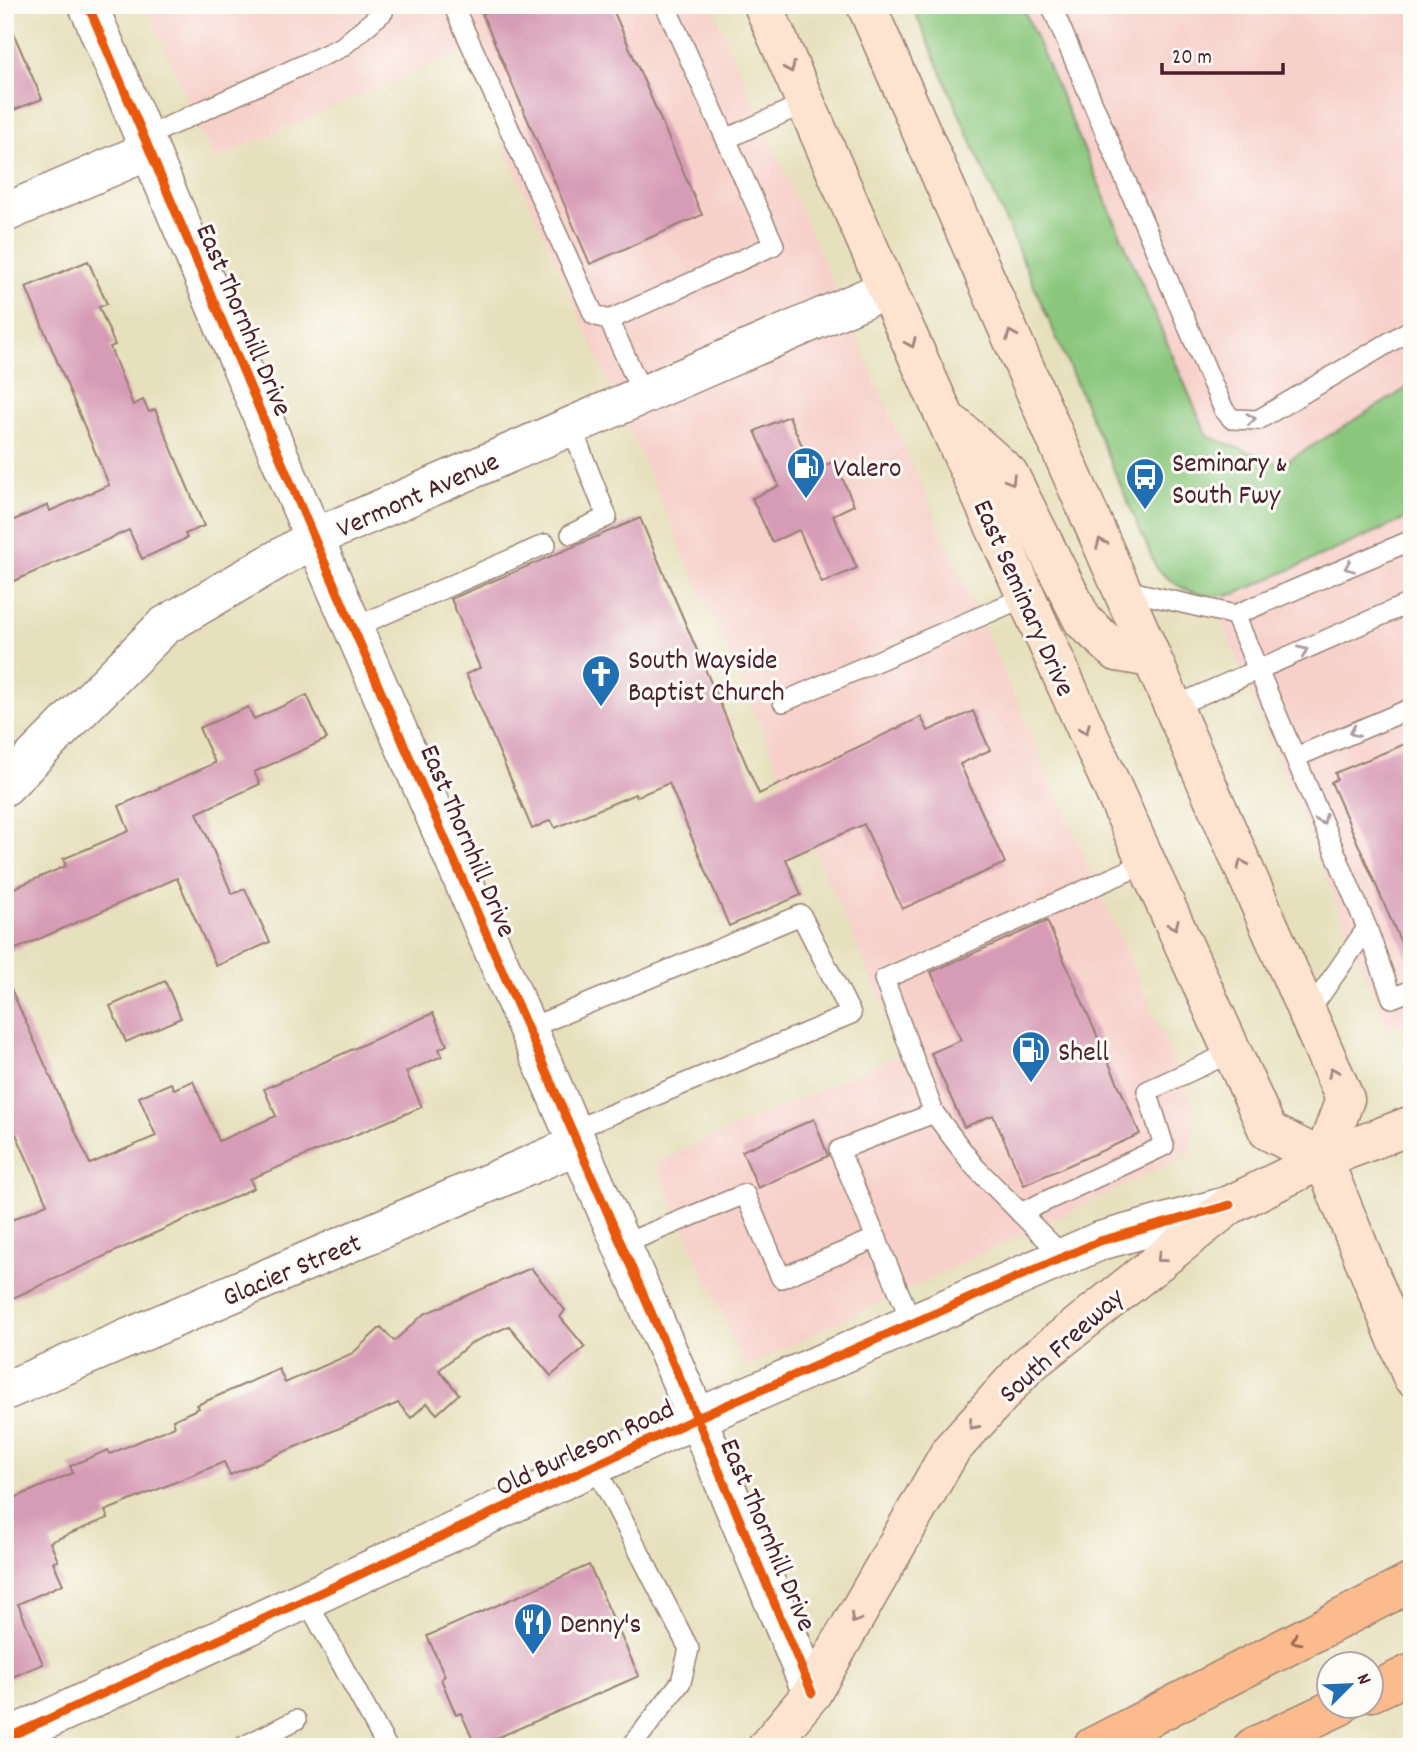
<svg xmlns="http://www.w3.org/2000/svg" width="1417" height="1752" viewBox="0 0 1417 1752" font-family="Dekko,sans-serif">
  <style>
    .built { fill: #f7d0ca }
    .green { fill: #8ac77d; stroke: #6a7354; stroke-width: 2 }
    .building { fill: #d79cb5 }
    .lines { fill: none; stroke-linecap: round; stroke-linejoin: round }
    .lane-casing { stroke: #988074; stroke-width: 22 }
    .street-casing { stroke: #988074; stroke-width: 41 }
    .secondary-casing { stroke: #988074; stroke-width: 41 }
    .highway-casing { stroke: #988074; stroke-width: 41 }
    .lane { stroke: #fff; stroke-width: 19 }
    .street { stroke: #fff; stroke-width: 38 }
    .secondary { stroke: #fde4d1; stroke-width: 38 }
    .highway { stroke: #fbbb8c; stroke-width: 38 }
    .cycleway-casing { stroke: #fdfcf7; stroke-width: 13 }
    .cycleway { stroke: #e8590c; stroke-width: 9 }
    .oneway { stroke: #a4827e }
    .oneway2 { stroke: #ae9aa0 }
    .oneway3 { stroke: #9a6557 }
    .labels { text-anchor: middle; stroke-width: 6; stroke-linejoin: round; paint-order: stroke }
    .street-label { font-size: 28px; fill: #4a1f2b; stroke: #fdfcf7 }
    .poi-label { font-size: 28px; fill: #4a1f2b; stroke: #fdfcf7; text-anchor: start }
  </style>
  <rect width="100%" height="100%" fill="#fdfcf7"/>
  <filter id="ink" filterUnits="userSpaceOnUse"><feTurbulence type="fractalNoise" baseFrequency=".0143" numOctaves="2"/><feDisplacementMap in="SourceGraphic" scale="14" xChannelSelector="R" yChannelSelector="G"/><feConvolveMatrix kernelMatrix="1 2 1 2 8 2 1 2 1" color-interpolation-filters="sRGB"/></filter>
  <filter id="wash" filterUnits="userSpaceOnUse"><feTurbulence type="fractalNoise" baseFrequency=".00686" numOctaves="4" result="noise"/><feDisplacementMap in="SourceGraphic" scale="28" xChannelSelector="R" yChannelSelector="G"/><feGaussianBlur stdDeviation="1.57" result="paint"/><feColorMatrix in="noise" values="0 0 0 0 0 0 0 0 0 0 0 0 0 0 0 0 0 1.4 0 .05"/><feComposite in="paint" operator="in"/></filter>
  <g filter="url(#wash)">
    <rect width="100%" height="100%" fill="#e7e0bd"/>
    <!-- built -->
    <g class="built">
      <polygon points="146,5 711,5 1192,1102 1192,1153 745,1367 655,1163 904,1053 463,51 214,160"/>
      <polygon points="972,5 1412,5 1412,1024 1387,1027"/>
    </g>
    <!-- green -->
    <path class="green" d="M912,5h110l185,431 74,29 131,-80v131l-177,78c-33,5 -56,-2 -79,-27z"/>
    <g id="blocks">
      <!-- building -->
      <g class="building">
        <polygon points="502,5 611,5 702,215 590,264 482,14"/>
        <polygon points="5,14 42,99 14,110 5,91"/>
        <polygon points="88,261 107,304 99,307 115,345 110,347 133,405 143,400 149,412 155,409 204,526 185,534 187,538 142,559 129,530 5,585 5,524 48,505 50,511 109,485 26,287"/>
        <polygon points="789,416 813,471 835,461 854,505 833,515 857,568 822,583 799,530 772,542 752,498 779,486 755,431"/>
        <polygon points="640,518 759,794 921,717 928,731 973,711 990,750 960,764 1005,863 902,909 864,824 786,859 801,895 729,926 669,783 636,797 635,794 555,828 551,820 532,829 466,674 480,668 451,599"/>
        <polygon points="307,695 327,739 254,772 260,784 197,813 232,894 245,889 270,942 216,966 177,878 5,954 5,892 66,866 63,859 129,831 119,806 215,763 199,728 248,707 254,719"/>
        <polygon points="1412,741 1412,968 1331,782 1337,779 1335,773"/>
        <polygon points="1047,921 1140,1134 1024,1185 993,1115 964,1127 931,1053 961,1040 931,972"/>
        <polygon points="5,976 90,1164 156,1136 139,1097 171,1083 174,1089 193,1081 219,1141 276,1116 264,1089 433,1013 447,1045 439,1049 442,1056 406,1072 422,1107 250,1179 254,1188 13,1298 5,1281 5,1223 47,1204 16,1134 5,1138"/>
        <polygon points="165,981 181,1018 126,1042 110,1006"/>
        <polygon points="814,1119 828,1156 758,1188 742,1151"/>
        <polygon points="531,1268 565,1310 560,1317 585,1347 551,1376 509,1326 471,1343 439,1370 459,1394 437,1414 427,1403 411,1418 398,1403 230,1475 224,1462 105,1511 108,1518 50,1542 58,1561 53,1562 63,1584 18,1604 43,1664 5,1680 5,1502 73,1473 70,1466 108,1450 110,1454 175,1426 173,1420 199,1408 197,1405 279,1369 285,1383 353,1353 381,1327 394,1341 424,1314"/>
        <polygon points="589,1565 639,1676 476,1747 461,1713 456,1715 441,1679 445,1676 427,1636"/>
      </g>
    </g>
  </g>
  <g filter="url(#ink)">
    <use href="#blocks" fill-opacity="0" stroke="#988074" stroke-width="2"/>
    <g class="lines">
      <defs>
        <g id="lane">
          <polyline points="453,5 594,315 609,320 774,245 726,139 805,103"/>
          <polyline points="1051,5 1209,376 1224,410 1232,419 1258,420 1412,329"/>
          <polyline points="666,7 726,139"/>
          <polyline points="145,137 342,47 383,12 381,5"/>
          <polyline points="609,320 643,395"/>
          <polyline points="571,426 607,517 571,534"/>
          <polyline points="1121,589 1235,615 1412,540"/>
          <polyline points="1235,615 1367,928 1392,998 1412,990"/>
          <polyline points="353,628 546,544"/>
          <polyline points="783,702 1025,597"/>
          <polyline points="1173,707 1412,602"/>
          <polyline points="1296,757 1412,708"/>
          <polyline points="1308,1013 1367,928"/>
          <polyline points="527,1029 801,915 851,1014 571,1131"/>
          <polyline points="934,1113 884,979 1146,863"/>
          <polyline points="1020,1213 1164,1146 1147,1091 1232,1052"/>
          <polyline points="621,1245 745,1194 781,1278 877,1238"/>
          <polyline points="912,1323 839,1150 934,1113 974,1166 1064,1257"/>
          <polyline points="595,1466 689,1649 681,1682 631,1747"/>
          <polyline points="306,1599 387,1747"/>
          <polyline points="242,1747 296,1720"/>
        </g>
        <g id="street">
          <polyline points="88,5 314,538 697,1418 812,1693"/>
          <polyline points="5,213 150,150"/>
          <polyline points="5,786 164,626 314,538 887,289"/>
          <polyline points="5,1391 577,1145"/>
          <polyline points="5,1739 697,1418 1100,1241 1230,1205"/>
        </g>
        <g id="secondary">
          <polyline points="763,5 887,289 1268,1131 1323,1159 1412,1377"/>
          <polyline points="866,5 1345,1099 1323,1159"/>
          <polyline points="954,425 1009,474 1083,621 1117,652 1151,658"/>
          <polyline points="767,1747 812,1693 951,1450 1027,1366 1230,1205 1323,1159 1412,1125"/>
        </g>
        <g id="highway">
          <polyline points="1372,1692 1412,1673"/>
          <polyline points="1092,1747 1412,1582"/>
          <polyline points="1253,1747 1340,1706"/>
        </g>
      </defs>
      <!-- lane casing -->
      <use href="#lane" class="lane-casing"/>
      <!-- street casing -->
      <use href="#street" class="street-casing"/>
      <!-- secondary casing -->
      <use href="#secondary" class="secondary-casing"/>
      <!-- highway casing -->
      <use href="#highway" class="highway-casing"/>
      <!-- lane -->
      <use href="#lane" class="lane"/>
      <!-- street -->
      <use href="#street" class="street"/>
      <!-- secondary -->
      <use href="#secondary" class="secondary"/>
      <!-- highway -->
      <use href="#highway" class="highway"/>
      <defs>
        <g id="cycleway">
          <polyline points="88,5 314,538 697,1418 812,1693"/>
          <polyline points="5,1739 697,1418 1100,1241 1230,1205"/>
        </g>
      </defs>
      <!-- cycleway casing -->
      <use href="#cycleway" class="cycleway-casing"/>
      <!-- cycleway -->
      <use href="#cycleway" class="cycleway"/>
    </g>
    <!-- one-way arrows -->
    <defs><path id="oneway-chevron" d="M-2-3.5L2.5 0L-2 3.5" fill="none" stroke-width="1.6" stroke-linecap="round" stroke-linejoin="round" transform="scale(1.75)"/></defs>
    <g class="oneway">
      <use href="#oneway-chevron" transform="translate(790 68) rotate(67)"/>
      <use href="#oneway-chevron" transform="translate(1011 335) rotate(-113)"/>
      <use href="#oneway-chevron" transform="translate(911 343) rotate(66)"/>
      <use href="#oneway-chevron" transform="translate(1011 480) rotate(58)"/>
      <use href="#oneway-chevron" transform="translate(1101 543) rotate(-113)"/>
      <use href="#oneway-chevron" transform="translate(1085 729) rotate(66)"/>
      <use href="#oneway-chevron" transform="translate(1242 864) rotate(-114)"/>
      <use href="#oneway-chevron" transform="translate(1174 925) rotate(66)"/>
      <use href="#oneway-chevron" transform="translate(1333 1072) rotate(-113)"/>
      <use href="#oneway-chevron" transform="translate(1161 1258) rotate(142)"/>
      <use href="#oneway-chevron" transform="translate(973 1425) rotate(132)"/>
      <use href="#oneway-chevron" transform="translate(855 1619) rotate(120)"/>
    </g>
    <g class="oneway2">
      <use href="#oneway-chevron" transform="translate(1251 419) rotate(-7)"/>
      <use href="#oneway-chevron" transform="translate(1349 567) rotate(157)"/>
      <use href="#oneway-chevron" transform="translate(1303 651) rotate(-24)"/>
      <use href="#oneway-chevron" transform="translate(1354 732) rotate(157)"/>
      <use href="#oneway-chevron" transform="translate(1322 820) rotate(67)"/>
    </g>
    <use class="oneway3" href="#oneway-chevron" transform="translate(1296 1640) rotate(152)"/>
  </g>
  <!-- icons -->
  <defs>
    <symbol id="fuel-pin" viewBox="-11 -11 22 30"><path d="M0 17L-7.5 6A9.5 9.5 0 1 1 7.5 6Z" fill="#1f6fb2" stroke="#fdfcf7"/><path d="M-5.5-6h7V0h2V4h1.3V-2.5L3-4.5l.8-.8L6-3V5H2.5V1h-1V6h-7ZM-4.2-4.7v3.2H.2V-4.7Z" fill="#fff"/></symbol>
    <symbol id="bus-pin" viewBox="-11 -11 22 30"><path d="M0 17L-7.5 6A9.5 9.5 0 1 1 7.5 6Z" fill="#1f6fb2" stroke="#fdfcf7"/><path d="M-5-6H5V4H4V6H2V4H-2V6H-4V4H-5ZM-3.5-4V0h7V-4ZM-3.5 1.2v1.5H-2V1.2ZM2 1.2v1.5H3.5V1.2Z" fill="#fff"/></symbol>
    <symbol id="church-pin" viewBox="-11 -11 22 30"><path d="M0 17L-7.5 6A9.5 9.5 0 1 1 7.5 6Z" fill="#1f6fb2" stroke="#fdfcf7"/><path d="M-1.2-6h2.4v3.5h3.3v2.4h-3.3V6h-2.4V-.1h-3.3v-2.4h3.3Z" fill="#fff"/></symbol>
    <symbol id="restaurant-pin" viewBox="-11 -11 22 30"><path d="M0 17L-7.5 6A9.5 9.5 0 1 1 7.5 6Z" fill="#1f6fb2" stroke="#fdfcf7"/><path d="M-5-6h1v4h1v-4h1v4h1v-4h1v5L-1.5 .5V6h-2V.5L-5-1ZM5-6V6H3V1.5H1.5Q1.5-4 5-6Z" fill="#fff"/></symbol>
  </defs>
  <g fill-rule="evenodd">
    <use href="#fuel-pin" x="784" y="444" width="44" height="60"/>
    <use href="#bus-pin" x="1123" y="455" width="44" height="60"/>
    <use href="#church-pin" x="579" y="652" width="44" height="60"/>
    <use href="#fuel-pin" x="1009" y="1028" width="44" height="60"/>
    <use href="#restaurant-pin" x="511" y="1600" width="44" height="60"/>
  </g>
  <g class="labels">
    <!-- street labels -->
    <g class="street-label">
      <text transform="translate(246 319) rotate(67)" y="10">East Thornhill Drive</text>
      <text transform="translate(417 493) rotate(-24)" y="10">Vermont Avenue</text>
      <text transform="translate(1026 597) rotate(66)" y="10">East Seminary Drive</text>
      <text transform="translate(470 840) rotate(67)" y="10">East Thornhill Drive</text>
      <text transform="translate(291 1268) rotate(-23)" y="10">Glacier Street</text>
      <text transform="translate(1060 1344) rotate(-42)" y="10">South Freeway</text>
      <text transform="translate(584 1446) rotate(-25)" y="10">Old Burleson Road</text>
      <text transform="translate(770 1534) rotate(67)" y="10">East Thornhill Drive</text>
    </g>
    <!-- poi labels -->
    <g class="poi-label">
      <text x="1172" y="471">Seminary &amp;<tspan x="1172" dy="32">South Fwy</tspan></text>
      <text x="833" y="476">Valero</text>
      <text x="628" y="668">South Wayside<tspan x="628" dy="32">Baptist Church</tspan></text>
      <text x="1058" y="1060">Shell</text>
      <text x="560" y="1632">Denny's</text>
    </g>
  </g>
  <!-- margin -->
  <rect width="1417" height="1752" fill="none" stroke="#fdfcf7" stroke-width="28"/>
  <!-- north arrow -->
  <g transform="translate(1350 1685) rotate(66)"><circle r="33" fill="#fdfcf7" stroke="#b5a4a5" stroke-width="2"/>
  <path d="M0-5L12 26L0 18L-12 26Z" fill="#1f6fb2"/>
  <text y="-10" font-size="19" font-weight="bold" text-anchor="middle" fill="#4a1f2b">N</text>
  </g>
  <!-- scale -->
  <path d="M1162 63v10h121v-10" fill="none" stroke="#4a1f2b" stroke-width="3.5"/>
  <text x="1172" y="63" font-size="21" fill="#4a1f2b" stroke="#fdfcf7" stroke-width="5" paint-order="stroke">20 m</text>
</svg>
